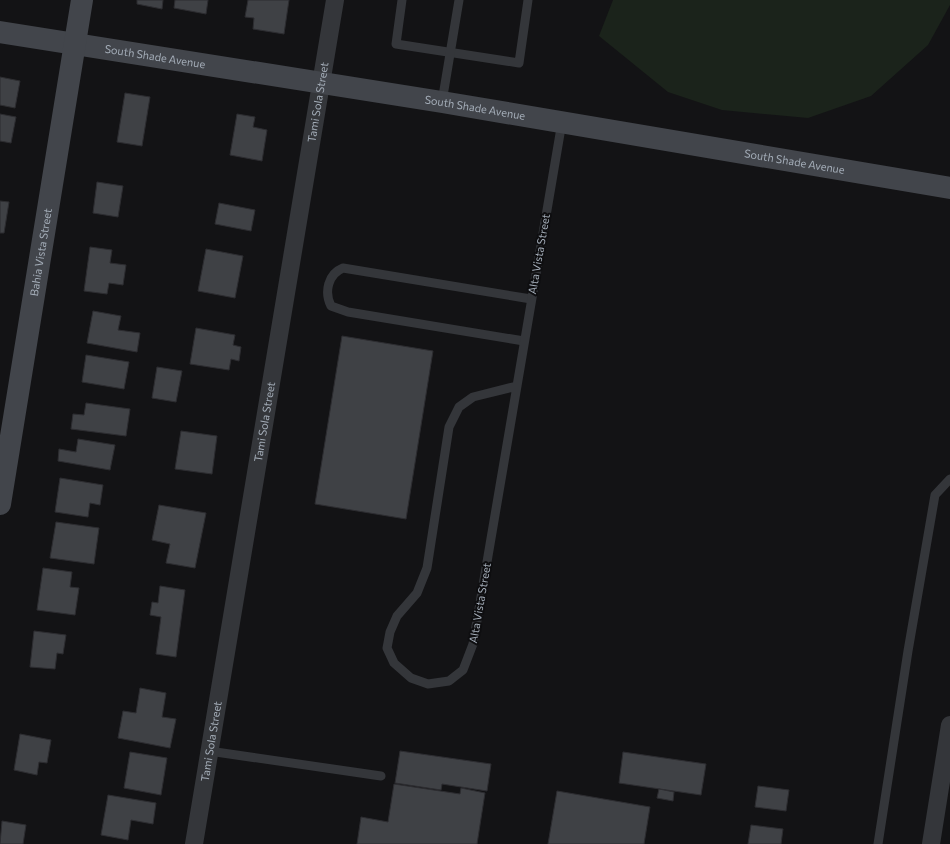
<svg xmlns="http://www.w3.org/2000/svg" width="950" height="844" viewBox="0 0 950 844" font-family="Commissioner,sans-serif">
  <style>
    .garden { fill: #1b231b }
    .building { fill: #3f4145; stroke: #2d2d31 }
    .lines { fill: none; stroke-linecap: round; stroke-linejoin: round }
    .lane { stroke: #34363a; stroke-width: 9 }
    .street { stroke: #34363a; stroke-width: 18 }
    .secondary { stroke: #42454b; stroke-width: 22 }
    .labels { text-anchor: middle; stroke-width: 4; stroke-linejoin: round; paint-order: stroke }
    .street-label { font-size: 11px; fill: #a3acb7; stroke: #0e0e10 }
  </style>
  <rect width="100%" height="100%" fill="#131315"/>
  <!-- garden -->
  <polygon class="garden" points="613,0 950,0 950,5 928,45 871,96 808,118 722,110 668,92 599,36"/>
  <!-- building -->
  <g class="building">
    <polygon points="137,0 163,0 162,9 137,4"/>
    <polygon points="175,0 208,0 206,14 174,8"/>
    <polygon points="248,0 289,0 284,34 253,29 254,18 245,17"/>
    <polygon points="0,77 20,81 15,108 0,105"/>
    <polygon points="125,93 150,97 142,146 117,142"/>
    <polygon points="0,114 16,117 11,143 0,141"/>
    <polygon points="237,114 255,117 253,127 267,130 262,161 230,155"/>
    <polygon points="97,182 123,186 118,217 93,213"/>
    <polygon points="0,201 9,202 4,233 0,233"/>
    <polygon points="219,203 255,210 251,231 215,224"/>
    <polygon points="90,247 112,250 110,263 126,265 123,285 109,283 107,294 84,291"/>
    <polygon points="206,249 243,256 235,298 198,291"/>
    <polygon points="93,311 121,316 118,330 140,333 137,352 87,343"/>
    <polygon points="196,328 235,335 233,345 241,347 239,361 231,359 229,370 190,364"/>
    <polygon points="342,336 433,351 406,519 315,504"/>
    <polygon points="86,355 129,362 124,389 82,382"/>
    <polygon points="157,367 182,371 176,402 152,398"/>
    <polygon points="86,403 130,409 126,436 71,429 73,414 84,415"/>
    <polygon points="181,431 217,436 212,474 175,469"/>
    <polygon points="78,439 115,445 110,470 58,461 59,449 76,452"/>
    <polygon points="60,478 103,485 100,505 90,503 88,517 55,512"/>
    <polygon points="159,505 206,513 195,568 166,563 170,544 152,540"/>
    <polygon points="56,522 99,528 94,564 50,558"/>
    <polygon points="43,568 72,572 70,587 79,588 75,615 37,610"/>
    <polygon points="160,586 185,590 176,657 156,654 161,617 150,615 152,602 158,603"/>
    <polygon points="34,631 66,635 63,654 57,653 55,669 30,667"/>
    <polygon points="140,688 166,693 162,717 176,719 170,748 118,738 123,711 136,713"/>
    <polygon points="20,734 51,740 47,763 39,762 37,775 14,770"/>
    <polygon points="400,751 491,764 487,791 442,784 441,790 395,783"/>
    <polygon points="130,752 167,758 161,795 124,788"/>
    <polygon points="623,752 706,764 701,795 619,783"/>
    <polygon points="394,784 460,794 461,788 485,793 477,844 357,844 361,817 388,822"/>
    <polygon points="758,786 789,790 786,811 755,807"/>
    <polygon points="659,789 674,792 673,801 657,798"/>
    <polygon points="557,791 650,807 644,844 548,844"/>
    <polygon points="108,795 156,803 153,824 131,820 128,840 101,835"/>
    <polygon points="2,821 26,825 23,844 0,844"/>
    <polygon points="751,825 783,829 781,844 748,844"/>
  </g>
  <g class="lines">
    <!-- lane -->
    <g class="lane">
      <polyline points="402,0 396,44 519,63 528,0"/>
      <polyline points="442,102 459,0"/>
      <path d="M524,341l-176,-29 -17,-6c-7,-14 -3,-32 12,-38l188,31"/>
      <polyline points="517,386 473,397 459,407 449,427 427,568 417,593 397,616 390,632 387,648 394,663 411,678 428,684 449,681 463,670 473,644 562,122"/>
      <polyline points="209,751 381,776"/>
      <polyline points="878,844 908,651 935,495 950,479"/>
    </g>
    <!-- street -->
    <g class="street">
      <path id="s1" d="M194,844l141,-844"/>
      <polyline points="931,844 950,725"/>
    </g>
    <!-- secondary -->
    <g class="secondary">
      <path id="s2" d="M0,32l442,70 508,86"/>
      <path id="s3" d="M0,504l82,-504"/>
    </g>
  </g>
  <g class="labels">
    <!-- street labels -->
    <g class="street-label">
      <text dy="4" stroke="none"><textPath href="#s2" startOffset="157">South Shade Avenue</textPath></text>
      <text dy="4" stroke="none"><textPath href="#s1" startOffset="752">Tami Sola Street</textPath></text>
      <text dy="4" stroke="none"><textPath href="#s2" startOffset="481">South Shade Avenue</textPath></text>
      <text dy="4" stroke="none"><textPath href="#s2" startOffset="805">South Shade Avenue</textPath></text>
      <text dy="4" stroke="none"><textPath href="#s3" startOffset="255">Bahia Vista Street</textPath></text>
      <text transform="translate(539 254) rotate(-80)" y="4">Alta Vista Street</text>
      <text dy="4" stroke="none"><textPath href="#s1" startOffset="428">Tami Sola Street</textPath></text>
      <text transform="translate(480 603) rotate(-80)" y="4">Alta Vista Street</text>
      <text dy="4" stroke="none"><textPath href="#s1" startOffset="104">Tami Sola Street</textPath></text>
    </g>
  </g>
</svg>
